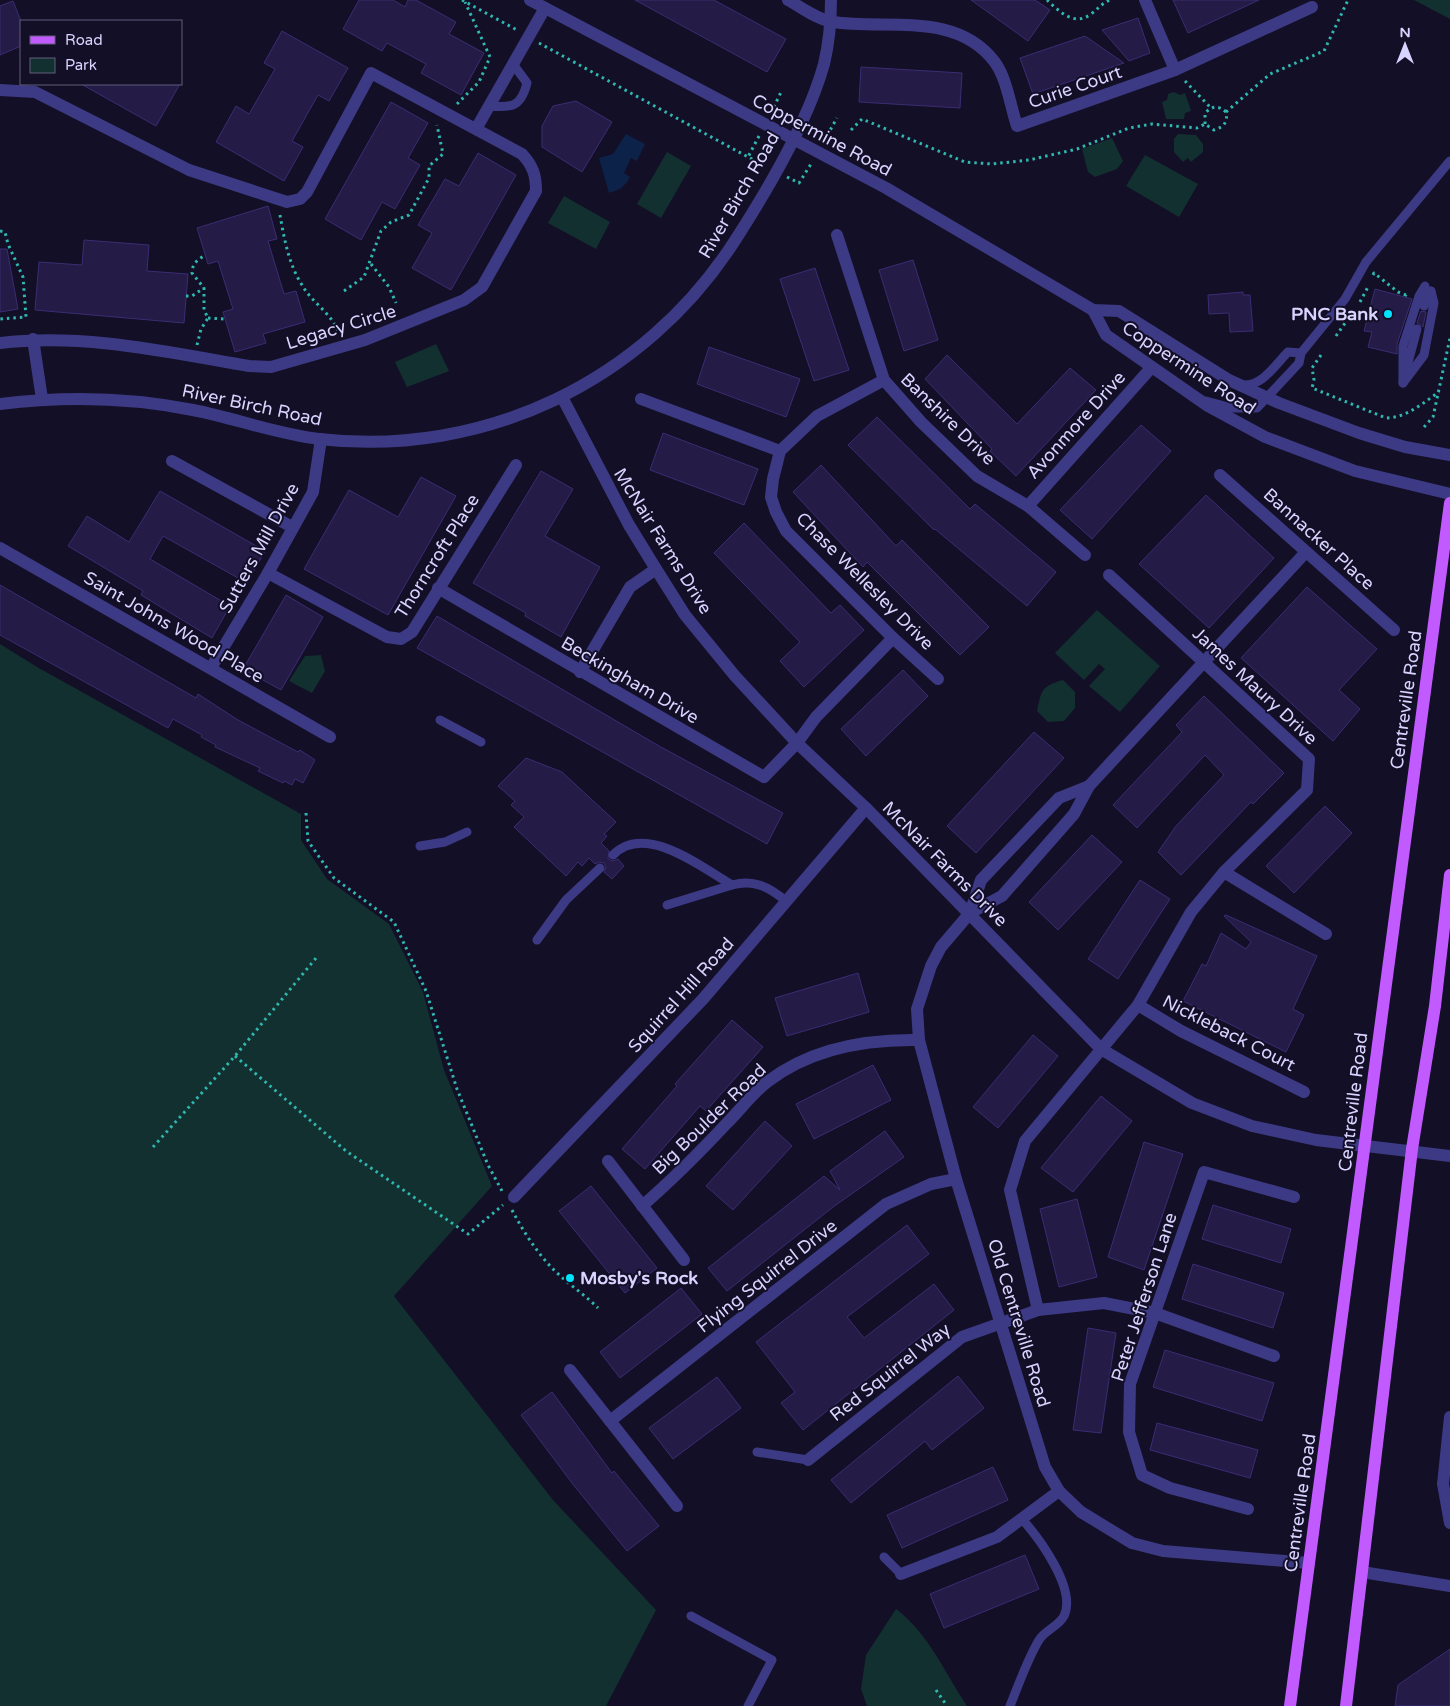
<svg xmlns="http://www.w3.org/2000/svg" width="1450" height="1706" viewBox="0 0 1450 1706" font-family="'Varela Round',sans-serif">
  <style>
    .green { fill: #12302f }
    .water { fill: #0c2248 }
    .building { fill: #241b47; stroke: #3b2d73 }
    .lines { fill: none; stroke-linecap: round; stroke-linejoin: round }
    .path { stroke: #2fb8b0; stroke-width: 3; stroke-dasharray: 2.5 4; stroke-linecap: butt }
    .service { stroke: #3d3a85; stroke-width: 9 }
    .minor { stroke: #3d3a85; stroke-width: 12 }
    .tertiary { stroke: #3d3a85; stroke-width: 12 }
    .primary { stroke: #c25bff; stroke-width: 12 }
    .poi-dot { fill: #00e5ff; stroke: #130f26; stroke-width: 2 }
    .labels { text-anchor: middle; stroke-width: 4; stroke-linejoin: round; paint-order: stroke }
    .street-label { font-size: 18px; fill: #d9d4ff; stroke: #130f26 }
    .poi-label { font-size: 18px; font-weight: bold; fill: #d9d4ff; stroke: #130f26; text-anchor: end }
  </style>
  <rect width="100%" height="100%" fill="#130f26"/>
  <!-- green -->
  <g class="green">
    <polygon points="1414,0 1450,0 1450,19"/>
    <polygon points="1174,92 1180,95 1185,93 1191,111 1185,113 1184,119 1166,119 1162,102 1167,100 1168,94"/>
    <polygon points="1178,134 1196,135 1203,144 1203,152 1191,162 1188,158 1183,162 1174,152 1174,139"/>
    <polygon points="1112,138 1123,161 1117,169 1095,177 1088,172 1082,149"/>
    <polygon points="667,152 691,166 661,218 637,204"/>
    <polygon points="1145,155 1198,184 1179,217 1126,186"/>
    <polygon points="564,196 610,222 596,249 548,223"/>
    <polygon points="436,344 449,371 407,387 395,362"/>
    <polygon points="1097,610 1160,666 1120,712 1089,686 1105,669 1099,664 1084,680 1055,653"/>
    <polygon points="0,644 37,667 301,814 301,840 327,879 389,924 423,992 444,1070 492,1186 394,1296 553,1500 656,1610 606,1706 0,1706"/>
    <polygon points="321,655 325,671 312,693 289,681 305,656"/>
    <path d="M1063,680l12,12v16l-11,13 -16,1 -11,-11c4,-21 5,-25 26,-31z"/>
    <path d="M896,1609c33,25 49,64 71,97h-100l-6,-17 5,-34z"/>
  </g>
  <!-- water -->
  <path class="water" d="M626,134l19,10 -8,17 -6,-3 -7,15 6,4c-5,10 -11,13 -21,16l-10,-35 14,-4z"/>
  <!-- building -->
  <g class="building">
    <polygon points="359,0 393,0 405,7 408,0 416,0 456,22 449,34 484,53 461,95 421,73 426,64 387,43 382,51 343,29"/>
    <polygon points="635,0 714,0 786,39 767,72"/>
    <polygon points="971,0 1035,0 1050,10 1028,41"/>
    <polygon points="1173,0 1259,0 1188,33"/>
    <polygon points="13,1 21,21 21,46 0,55 0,6"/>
    <polygon points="1138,18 1150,53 1129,61 1102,30"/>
    <polygon points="282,31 348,68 329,101 318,95 292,141 303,147 284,181 216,142 236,106 249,114 275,69 264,63"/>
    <polygon points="1085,36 1124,63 1033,94 1020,58"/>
    <polygon points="861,67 962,73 960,108 859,102"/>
    <polygon points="81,84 180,84 156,126"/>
    <polygon points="576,101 612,122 582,172 542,147 542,126 553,106"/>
    <polygon points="391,102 428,123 408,158 420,165 395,209 382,202 361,240 325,219"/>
    <polygon points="478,153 516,175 451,290 412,268 432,233 418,225 445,179 459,186"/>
    <polygon points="268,206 277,239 268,241 284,294 296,291 305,322 263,334 266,343 235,352 223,312 233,309 218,261 208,264 197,228"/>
    <polygon points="84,240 149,245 147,271 188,274 184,323 35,310 39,262 82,265"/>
    <polygon points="0,249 7,249 18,309 0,312"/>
    <polygon points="913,260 938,340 904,351 879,270"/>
    <polygon points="815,268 849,370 814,381 780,279"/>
    <polygon points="1375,289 1412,299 1397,344 1397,354 1368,347 1372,332 1364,331"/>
    <polygon points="1243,292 1243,295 1250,295 1253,331 1230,332 1229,313 1209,314 1208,295"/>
    <polygon points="1421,311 1426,312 1423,327 1417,323"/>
    <polygon points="709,347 800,379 786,417 697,384"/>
    <polygon points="947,355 1017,424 1070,368 1096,390 1016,476 990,451 992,449 925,379"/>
    <polygon points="877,417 970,509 975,504 1056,572 1027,606 935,529 934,530 848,445"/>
    <polygon points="1141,425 1171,451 1092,539 1060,510"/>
    <polygon points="663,433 758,469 744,505 650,470"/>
    <polygon points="821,465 896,546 902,540 989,627 960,655 867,562 863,567 793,492"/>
    <polygon points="541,471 573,489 545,536 600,567 561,637 525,616 526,613 473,583"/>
    <polygon points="421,477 456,496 388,615 304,569 349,490 398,517"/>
    <polygon points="160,491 265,551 247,583 163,536 150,559 230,606 212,638 141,595 143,591 68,546 87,516 129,542"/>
    <polygon points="1206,495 1274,558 1209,628 1139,564"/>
    <polygon points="744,523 831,613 840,605 864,630 804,687 780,661 800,642 714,553"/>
    <polygon points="0,585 196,698 198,694 238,720 298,752 300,750 315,760 303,783 295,779 292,785 284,781 283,783 258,771 260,768 215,747 216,745 201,737 202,735 173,719 168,728 0,635"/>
    <polygon points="1307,587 1377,649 1339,690 1360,709 1333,741 1241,658"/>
    <polygon points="286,595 323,617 281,690 243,669"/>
    <polygon points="437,616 659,746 783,813 767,844 417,648"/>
    <polygon points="903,670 928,696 866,756 841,729"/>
    <polygon points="1204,696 1284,773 1253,804 1251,802 1181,875 1158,852 1176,826 1224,775 1205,755 1137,828 1113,805 1182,732 1176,725"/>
    <polygon points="1034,732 1064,758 976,853 947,826"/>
    <polygon points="526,758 562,772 616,822 604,834 607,836 601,843 609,851 608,859 613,861 618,859 624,866 612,879 604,872 606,867 604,863 599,862 595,864 589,858 582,866 578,862 566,876 514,827 524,817 511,805 515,801 498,786"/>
    <polygon points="1325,806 1352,833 1294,893 1266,866"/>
    <polygon points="1092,835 1122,862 1058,930 1029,902"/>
    <polygon points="1140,880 1170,899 1118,979 1088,959"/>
    <polygon points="1226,915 1317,956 1293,1009 1304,1015 1286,1052 1183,1001 1202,964 1206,966 1221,933 1246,949 1251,942 1224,916"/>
    <polygon points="858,973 869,1012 787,1036 775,998"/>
    <polygon points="732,1020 763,1047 706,1111 700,1106 645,1169 622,1149 677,1086 675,1084"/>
    <polygon points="1033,1035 1058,1056 998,1128 973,1107"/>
    <polygon points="873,1065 891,1100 814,1139 796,1104"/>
    <polygon points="1101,1096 1132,1121 1073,1192 1041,1168"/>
    <polygon points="765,1121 792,1146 733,1210 706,1186"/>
    <polygon points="885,1131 904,1157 833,1207 727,1291 708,1268 824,1176 840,1190 830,1171"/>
    <polygon points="1144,1142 1183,1154 1144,1270 1108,1257"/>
    <polygon points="591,1186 657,1268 625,1293 559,1211"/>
    <polygon points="1077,1199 1097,1277 1059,1287 1040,1209"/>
    <polygon points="1213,1205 1291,1229 1281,1263 1202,1239"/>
    <polygon points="907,1225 929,1254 847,1317 864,1338 934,1284 954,1310 803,1430 781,1403 795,1392 756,1342"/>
    <polygon points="1193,1264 1284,1293 1273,1328 1182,1299"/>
    <polygon points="681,1288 702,1314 620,1378 600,1352"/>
    <polygon points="1088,1328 1116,1333 1101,1433 1073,1430"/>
    <polygon points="1165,1350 1274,1383 1262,1421 1153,1387"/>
    <polygon points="958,1376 984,1408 932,1450 925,1441 851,1503 831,1480"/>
    <polygon points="717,1377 741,1408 673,1459 649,1428"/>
    <polygon points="552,1392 612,1473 614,1471 659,1526 627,1551 572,1483 521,1415"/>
    <polygon points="1157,1423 1258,1450 1250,1478 1150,1450"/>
    <polygon points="993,1467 1008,1500 902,1548 887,1515"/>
    <polygon points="1025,1555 1039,1589 944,1628 930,1594"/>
    <polygon points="1450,1649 1450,1706 1395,1706 1398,1685"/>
  </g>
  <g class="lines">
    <!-- path -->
    <g class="path">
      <polyline points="462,0 517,30"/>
      <path d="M1047,0c12,11 27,27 44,14 7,-5 11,-11 19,-14"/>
      <polyline points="539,43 748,157"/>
      <polyline points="1185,81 1210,107"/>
      <polyline points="457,104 479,82 490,57 465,2"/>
      <polyline points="771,113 782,90"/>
      <path d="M1205,124v-11c7,-7 13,-8 21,-1"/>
      <path d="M851,130l11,-11 103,43 27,2 37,-4 48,-11 52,-21 23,-4 45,4 8,-4 9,6c10,-3 14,-8 12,-18l44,-38 54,-23 24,-51"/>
      <polyline points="759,136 748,157 766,166"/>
      <polyline points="824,141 837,118"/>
      <polyline points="787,177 799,183 811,164"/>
      <path d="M280,215c4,23 9,50 22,70 10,18 31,29 37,49"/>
      <polyline points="0,231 5,232 8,244 23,277 26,317 0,319"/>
      <polyline points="371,264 389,287 396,303"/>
      <polyline points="1373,275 1374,273 1398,292 1406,295 1407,293"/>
      <polyline points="344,291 364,277 381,231 391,222 409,215 429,178 429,166 443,154 437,125"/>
      <polyline points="186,296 192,296 204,288"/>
      <polyline points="1360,302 1369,285"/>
      <polyline points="208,318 225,319"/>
      <polyline points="1336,336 1352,313"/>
      <path d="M197,345l4,-16 7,-11 -4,-8v-22l-12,-15c0,-10 6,-13 13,-18"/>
      <path d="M1321,355l-9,13 2,12 -2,8 74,30c20,0 37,-15 53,-26"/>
      <polyline points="1424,427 1433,417 1450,338"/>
      <polyline points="306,813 308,841 334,878 394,922 426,991 457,1089 488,1165 502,1191"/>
      <polyline points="235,1056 346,1151 468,1234 503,1205"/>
      <polyline points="153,1147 235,1056 316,958"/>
      <path d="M512,1210c11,21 25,43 42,60 14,14 30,24 44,38"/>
      <polyline points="936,1690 947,1706"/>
    </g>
    <!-- service -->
    <g class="service">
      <path d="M489,106c23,2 32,1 38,-23l-14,-19"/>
      <polyline points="1424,306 1431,291"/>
      <polyline points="1406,370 1417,329"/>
      <polyline points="1403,383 1403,346 1419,296 1425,286"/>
      <polyline points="1403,383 1424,355 1434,303 1431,291"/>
      <path d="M1242,385c20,2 33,-20 46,-33l13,1"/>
      <polyline points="1206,401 1232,408 1257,408 1299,363 1301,353 1345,299 1366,262 1450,161"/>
      <polyline points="440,720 481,742"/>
      <polyline points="420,846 445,842 467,832"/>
      <path d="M613,855c32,-33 88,12 119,30 22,-6 37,2 54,16"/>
      <polyline points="667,905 732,885"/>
      <polyline points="537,940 566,900 600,868"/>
      <polyline points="757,1452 808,1460"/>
      <polyline points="884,1557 901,1574"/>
      <polyline points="691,1616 772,1660 748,1706"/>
      <path d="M1010,1706c9,-22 17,-46 29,-66 6,-10 20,-14 25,-24 13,-27 -25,-78 -42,-97"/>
    </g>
    <!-- minor -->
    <g class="minor">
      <path d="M788,0c13,7 30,20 45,22 54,8 122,-11 161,39 13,17 16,44 23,65l158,-56 137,-63"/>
      <polyline points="1145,0 1175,70"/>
      <path d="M0,90l35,2 154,78 98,32 13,-3 7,-7 64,-119 151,81c11,12 14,21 14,37l-54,96 -18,13 -99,40 -94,27 -22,-1c-82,-14 -165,-33 -249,-23"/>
      <polyline points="476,129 545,8"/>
      <polyline points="837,235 884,380 921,422 977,476 1028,506 1085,555"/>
      <polyline points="33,339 42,399"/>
      <polyline points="884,380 817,416 780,451 773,479 771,497 776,512 786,531 893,638 938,679"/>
      <polyline points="562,397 629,525 656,569 685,615 735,676 797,743 866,808 1101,1049 1192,1103 1252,1126 1316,1140 1450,1156"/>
      <polyline points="641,399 780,451"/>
      <polyline points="172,461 292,527"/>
      <polyline points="1220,475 1394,630"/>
      <polyline points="1028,506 1151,368"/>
      <polyline points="0,548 330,737"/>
      <polyline points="268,573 387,637 401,639 412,632 516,465"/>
      <polyline points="438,588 764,777 797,743 816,717 893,638"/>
      <polyline points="211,668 268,573 313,492 321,439"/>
      <polyline points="580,672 630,587 656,569"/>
      <polyline points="1089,786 1306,552"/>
      <polyline points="1224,872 1326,934"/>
      <polyline points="970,913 1002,896 1074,814 1089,786 1059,798 981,880 970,913 941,947 931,966 917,1009 919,1040 956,1179 1045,1467 1059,1491 1081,1512 1132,1543 1163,1551 1309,1563"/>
      <polyline points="1138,1005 1181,1031 1304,1092"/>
      <polyline points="608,1161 684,1260"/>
      <polyline points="514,1197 703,999 866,808"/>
      <path d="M642,1206c30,-26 58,-54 85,-83 13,-13 26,-30 40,-41 44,-34 98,-43 152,-42"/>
      <polyline points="1038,1310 1010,1190 1025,1141 1138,1005 1191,912 1224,872 1307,790 1309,759 1109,575"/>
      <polyline points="570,1370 677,1506"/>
      <polyline points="1450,1417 1443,1484 1450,1523"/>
      <polyline points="610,1421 886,1204 931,1184 956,1179"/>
      <polyline points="808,1460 962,1337 1038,1310 1104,1303 1155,1313 1274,1356"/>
      <polyline points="1248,1509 1170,1488 1142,1475 1129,1432 1130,1384 1204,1172 1294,1197"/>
      <polyline points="1362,1572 1450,1586"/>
      <polyline points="901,1574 997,1537 1059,1491"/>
    </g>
    <!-- tertiary -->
    <g class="tertiary">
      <polyline points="530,0 886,188 1093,310 1119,311 1229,380 1279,403 1359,433 1405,447 1450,455"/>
      <polyline points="1093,310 1106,335 1208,406 1265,437 1355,471 1450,494"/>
      <path d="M0,404c65,-8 128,-7 193,6 42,8 83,24 126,29 166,19 325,-58 415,-197 33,-51 74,-120 90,-178 5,-21 7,-43 7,-64"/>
    </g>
    <!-- primary -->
    <g class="primary">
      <polyline points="1290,1706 1450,503"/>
      <polyline points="1346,1706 1412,1149 1435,1006 1450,875"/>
    </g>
  </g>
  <!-- markers -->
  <g class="poi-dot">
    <circle cx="1388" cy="314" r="5"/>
    <circle cx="570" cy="1278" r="5"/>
  </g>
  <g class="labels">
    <!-- street labels -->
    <g class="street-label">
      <text transform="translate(1075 87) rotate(-19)" y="6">Curie Court</text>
      <text transform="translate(822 135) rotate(28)" y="6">Coppermine Road</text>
      <text transform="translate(739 195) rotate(-60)" y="6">River Birch Road</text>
      <text transform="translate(341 327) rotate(-17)" y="6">Legacy Circle</text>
      <text transform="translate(1189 368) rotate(33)" y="6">Coppermine Road</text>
      <text transform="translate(252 405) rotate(12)" y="6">River Birch Road</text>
      <text transform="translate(948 419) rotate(44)" y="6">Banshire Drive</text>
      <text transform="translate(1076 425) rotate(-48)" y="6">Avonmore Drive</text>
      <text transform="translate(1319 539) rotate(42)" y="6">Bannacker Place</text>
      <text transform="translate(663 541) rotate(58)" y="6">McNair Farms Drive</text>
      <text transform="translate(259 548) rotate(-61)" y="6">Sutters Mill Drive</text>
      <text transform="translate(437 556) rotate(-58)" y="6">Thorncroft Place</text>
      <text transform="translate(865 581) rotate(45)" y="6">Chase Wellesley Drive</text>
      <text transform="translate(174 627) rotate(30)" y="6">Saint Johns Wood Place</text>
      <text transform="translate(630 680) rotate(30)" y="6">Beckingham Drive</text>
      <text transform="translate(1255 686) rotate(43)" y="6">James Maury Drive</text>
      <text transform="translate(1406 700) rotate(-82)" y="6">Centreville Road</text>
      <text transform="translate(945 864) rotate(45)" y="6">McNair Farms Drive</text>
      <text transform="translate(681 995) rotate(-48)" y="6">Squirrel Hill Road</text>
      <text transform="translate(1229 1033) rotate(27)" y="6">Nickleback Court</text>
      <text transform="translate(1353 1102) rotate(-83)" y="6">Centreville Road</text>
      <text transform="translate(709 1119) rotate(-44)" y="6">Big Boulder Road</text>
      <text transform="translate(767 1276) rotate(-38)" y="6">Flying Squirrel Drive</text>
      <text transform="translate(1144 1297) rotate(-72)" y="6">Peter Jefferson Lane</text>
      <text transform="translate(1019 1323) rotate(73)" y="6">Old Centreville Road</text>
      <text transform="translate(890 1372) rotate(-38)" y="6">Red Squirrel Way</text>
      <text transform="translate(1300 1503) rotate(-82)" y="6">Centreville Road</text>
    </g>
    <!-- poi labels -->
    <g class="poi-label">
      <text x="1378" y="320">PNC Bank</text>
      <text x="580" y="1284" text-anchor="start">Mosby's Rock</text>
    </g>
  </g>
  <!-- legend -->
  <rect x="20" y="20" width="162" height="65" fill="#130f26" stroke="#625e7d"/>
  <rect x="30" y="36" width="25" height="8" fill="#c25bff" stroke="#625e7d"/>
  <text x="65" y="45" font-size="15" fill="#d9d4ff">Road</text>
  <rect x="30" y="58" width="25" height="15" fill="#12302f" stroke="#625e7d"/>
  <text x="65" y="70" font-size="15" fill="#d9d4ff">Park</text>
  <!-- north arrow -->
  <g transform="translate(1405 45)" stroke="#130f26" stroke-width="4" paint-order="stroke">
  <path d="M0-4L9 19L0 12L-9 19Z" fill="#d9d4ff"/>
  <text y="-8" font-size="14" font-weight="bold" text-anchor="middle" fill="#d9d4ff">N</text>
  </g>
</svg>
